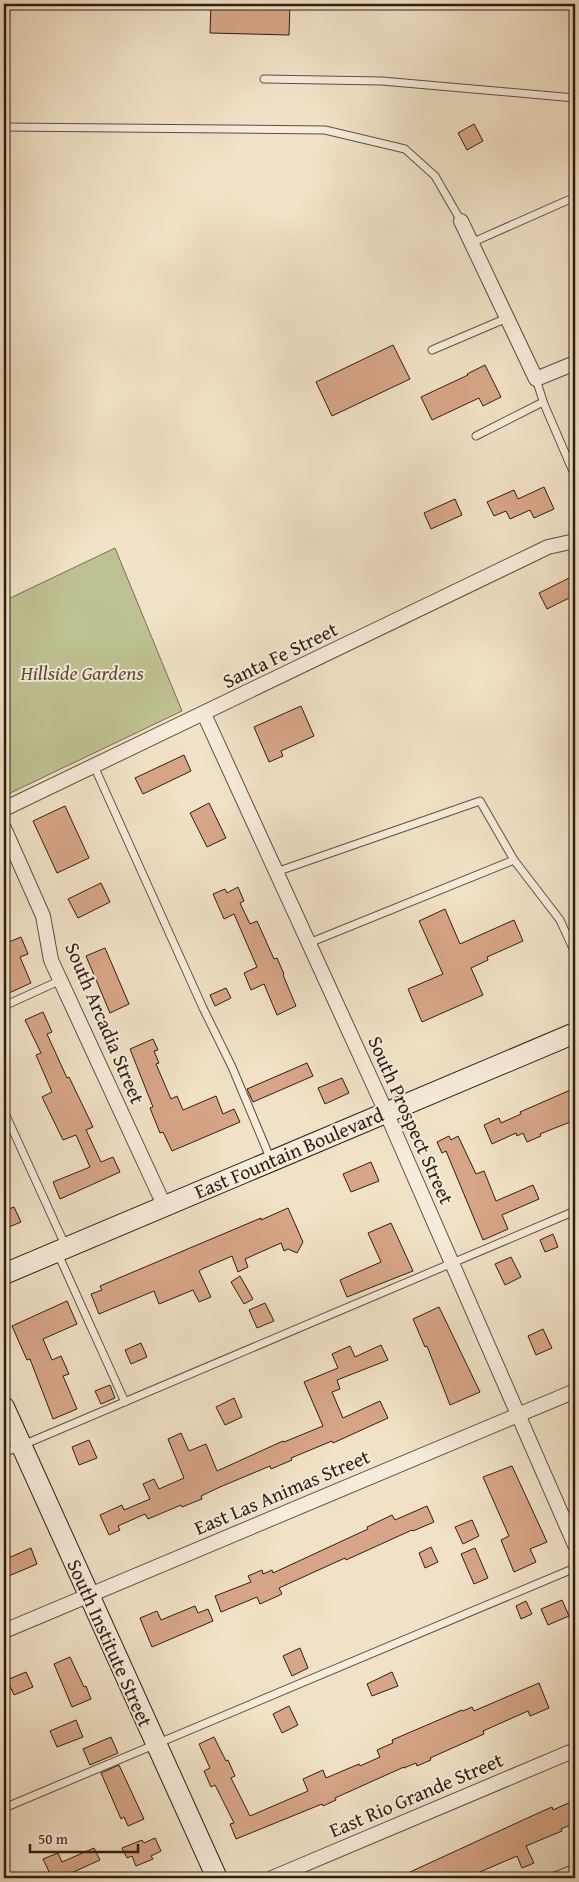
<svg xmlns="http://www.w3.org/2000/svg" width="579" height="1882" viewBox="0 0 579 1882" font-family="'Gentium Book Plus',serif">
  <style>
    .green { fill: #bec292; stroke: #786f52 }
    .building { fill: #d7a688; stroke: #311c12 }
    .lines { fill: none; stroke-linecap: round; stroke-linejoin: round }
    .lane-casing { stroke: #614e3f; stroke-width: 9 }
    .street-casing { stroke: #614e3f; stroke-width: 16 }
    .secondary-casing { stroke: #311c12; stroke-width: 22 }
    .lane { stroke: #f6ecdb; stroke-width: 7 }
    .street { stroke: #f6ecdb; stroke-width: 14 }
    .secondary { stroke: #f6ecdb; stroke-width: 20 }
    .labels { text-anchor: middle; stroke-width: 4; stroke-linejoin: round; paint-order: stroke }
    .street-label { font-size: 20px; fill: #311c12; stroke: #f6ecdb }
    .park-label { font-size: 20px; font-style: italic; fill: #5b4e38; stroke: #f6ecdb }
  </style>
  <rect width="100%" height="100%" fill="#f1e2c7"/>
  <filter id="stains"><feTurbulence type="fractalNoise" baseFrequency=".004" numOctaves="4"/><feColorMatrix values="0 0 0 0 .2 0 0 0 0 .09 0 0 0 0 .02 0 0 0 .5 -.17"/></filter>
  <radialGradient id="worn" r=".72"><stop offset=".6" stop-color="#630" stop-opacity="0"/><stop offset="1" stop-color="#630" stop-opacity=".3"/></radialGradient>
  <!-- green -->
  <polygon class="green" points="115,548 182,711 4,796 4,601"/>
  <!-- building -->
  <g class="building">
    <polygon points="211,4 290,4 289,35 210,33"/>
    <polygon points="474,124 483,141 467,150 458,133"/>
    <polygon points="393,345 410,379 332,416 316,382"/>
    <polygon points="485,365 501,397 483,406 479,398 432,420 421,397 468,375 467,374"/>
    <polygon points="544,487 554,509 534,518 530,510 510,519 506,511 494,516 487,502 514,490 518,499"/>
    <polygon points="455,499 462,515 431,529 424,513"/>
    <polygon points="575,575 575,595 547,609 539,593"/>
    <polygon points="301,706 314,736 281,751 283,756 269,762 254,727"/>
    <polygon points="184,755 191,771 143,794 135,778"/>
    <polygon points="209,803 226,838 207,847 190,813"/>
    <polygon points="65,806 89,858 57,873 33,821"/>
    <polygon points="101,883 110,902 78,918 68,899"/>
    <polygon points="238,887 244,901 240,903 250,924 257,921 274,959 277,958 284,974 283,975 296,1006 277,1015 264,984 251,990 244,973 257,967 234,914 224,919 213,894 225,889 227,893"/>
    <polygon points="445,909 460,944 514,920 523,941 487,957 488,960 471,968 483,995 422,1022 408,989 443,974 419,921"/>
    <polygon points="21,937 28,954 20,957 31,983 9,993 4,980 4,973 9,971 4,957 4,944"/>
    <polygon points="105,948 129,1004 110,1013 86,956"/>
    <polygon points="226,988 231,998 215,1006 210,995"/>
    <polygon points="43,1012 52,1032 47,1034 67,1078 69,1077 93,1127 86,1130 101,1162 113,1157 120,1172 60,1199 53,1182 90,1167 76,1135 63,1140 42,1097 52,1092 36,1055 41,1053 25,1020"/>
    <polygon points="153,1039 158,1050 154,1051 159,1063 156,1064 171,1099 177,1096 183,1110 216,1096 223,1114 234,1109 240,1122 172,1151 163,1132 160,1133 150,1108 153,1107 130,1049"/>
    <polygon points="307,1063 313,1076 253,1102 247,1089"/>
    <polygon points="342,1078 349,1093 325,1104 318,1088"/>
    <polygon points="575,1088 575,1120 540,1134 541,1136 527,1142 523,1133 517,1136 516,1133 492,1144 484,1125 499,1118 501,1123 521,1114 520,1112"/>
    <polygon points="449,1136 451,1140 458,1136 476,1174 484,1171 496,1201 533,1185 539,1199 502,1215 508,1229 483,1240 446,1151 442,1153 437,1142"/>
    <polygon points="371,1162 379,1181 351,1192 343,1174"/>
    <polygon points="14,1207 21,1222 4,1229 4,1211"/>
    <polygon points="288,1208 303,1242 297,1253 288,1249 284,1251 281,1243 245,1259 248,1267 238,1272 232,1256 202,1269 199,1271 211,1297 199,1302 193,1290 159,1304 154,1291 99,1314 91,1294 102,1290 100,1286 261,1218 261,1220"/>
    <polygon points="391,1223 413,1271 347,1297 340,1280 381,1262 368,1233"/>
    <polygon points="553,1234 558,1247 545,1252 540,1240"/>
    <polygon points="511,1257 521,1277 505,1285 495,1264"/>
    <polygon points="240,1276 253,1299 244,1304 231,1282"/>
    <polygon points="67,1301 77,1324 43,1339 52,1360 61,1356 69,1374 63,1376 77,1409 53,1419 30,1359 27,1360 12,1326"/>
    <polygon points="265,1303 274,1321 257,1328 249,1310"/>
    <polygon points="439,1307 480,1392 450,1405 427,1346 425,1347 413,1319"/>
    <polygon points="543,1329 552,1348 536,1355 528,1336"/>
    <polygon points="141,1343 147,1357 131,1364 125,1350"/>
    <polygon points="381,1345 388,1360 337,1380 340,1389 332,1392 343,1418 380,1401 388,1418 333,1443 332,1441 291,1458 292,1460 271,1469 270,1466 220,1487 201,1496 202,1499 182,1507 181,1505 148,1519 145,1514 118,1526 120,1530 109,1535 100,1515 122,1505 124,1510 150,1499 143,1484 154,1479 159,1489 184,1478 168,1439 181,1433 189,1451 206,1444 217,1471 283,1441 284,1442 323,1426 304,1382 338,1368 332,1354 350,1346 355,1357"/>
    <polygon points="110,1385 115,1398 101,1404 95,1391"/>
    <polygon points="234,1398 242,1417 225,1425 216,1407"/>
    <polygon points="89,1440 97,1458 79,1465 72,1447"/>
    <polygon points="512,1466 547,1542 530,1549 536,1562 514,1572 501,1540 509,1536 483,1477"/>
    <polygon points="427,1506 434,1522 413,1531 412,1530 346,1560 345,1558 279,1588 282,1594 260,1604 257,1597 221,1612 215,1596 251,1582 248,1576 262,1570 263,1574 272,1570 273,1573 368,1529 367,1527 392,1515 395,1520"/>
    <polygon points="472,1520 479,1536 463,1544 455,1527"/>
    <polygon points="431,1547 438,1562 425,1568 419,1553"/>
    <polygon points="31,1548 37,1564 4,1578 4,1560"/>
    <polygon points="475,1548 488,1578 474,1584 461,1554"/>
    <polygon points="562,1600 569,1616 548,1625 541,1609"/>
    <polygon points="526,1601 532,1614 521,1619 516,1606"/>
    <polygon points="195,1606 198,1613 208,1609 213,1621 152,1647 140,1618 157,1611 161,1620"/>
    <polygon points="300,1648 308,1668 292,1676 283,1656"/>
    <polygon points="70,1657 84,1687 86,1686 91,1699 72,1707 54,1664"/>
    <polygon points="26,1672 33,1687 14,1695 7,1680"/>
    <polygon points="392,1672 398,1686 372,1696 367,1684"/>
    <polygon points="539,1683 549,1708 530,1716 528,1711 483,1731 484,1734 430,1758 431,1760 417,1766 416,1763 404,1768 404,1767 335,1798 336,1800 323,1806 322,1804 236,1839 230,1824 234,1823 215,1785 211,1787 204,1771 210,1768 199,1744 214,1737 226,1761 228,1760 235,1776 231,1778 250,1816 308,1791 303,1779 323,1770 326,1778 359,1764 360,1766 380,1757 377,1750 393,1743 392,1740 462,1710 463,1711 472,1707 474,1711"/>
    <polygon points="289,1706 298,1725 282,1733 273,1714"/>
    <polygon points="76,1720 83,1737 57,1747 50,1731"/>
    <polygon points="111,1737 118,1753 90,1765 83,1749"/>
    <polygon points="119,1765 144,1819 128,1826 124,1817 121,1819 101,1773"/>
    <polygon points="575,1800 575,1823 561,1829 562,1831 526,1846 534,1863 522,1868 517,1856 466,1878 397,1878 534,1815 552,1807 553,1810"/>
    <polygon points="155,1838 161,1851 151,1856 153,1859 136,1866 132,1856 127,1858 122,1848 142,1840 144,1843"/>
    <polygon points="94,1848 100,1860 69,1874 71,1878 52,1878 43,1859 58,1853 62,1862"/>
  </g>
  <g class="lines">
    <defs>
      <g id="lane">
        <polyline points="264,79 382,81 575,98"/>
        <polyline points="4,127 325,130 405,149 435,176 461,221"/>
        <polyline points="471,243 575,197"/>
        <polyline points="432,350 507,318"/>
        <polyline points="536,379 544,404 575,476"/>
        <polyline points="476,436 543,402"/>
        <polyline points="94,766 203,1008 232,1067 271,1160"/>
        <polyline points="276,872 480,801 514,860 560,920 575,953"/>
        <polyline points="309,943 514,860"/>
        <polyline points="4,1006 61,980"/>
        <polyline points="4,1111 66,1247"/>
        <polyline points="58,1254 125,1402"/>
        <polyline points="4,1453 575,1211"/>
        <polyline points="4,1808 575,1568"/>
        <polyline points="550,1878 575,1868"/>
      </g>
      <g id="street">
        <polyline points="461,221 536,379 575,363"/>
        <polyline points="204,714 386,1112 575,1545"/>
        <polyline points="4,809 548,547 575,541"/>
        <polyline points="4,828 43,916 51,960 164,1205"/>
        <polyline points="4,1631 575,1391"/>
        <polyline points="272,1878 575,1750"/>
      </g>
      <g id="secondary">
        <polyline points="4,1274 575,1033"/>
        <polyline points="4,1407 217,1878"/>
      </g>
    </defs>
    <!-- lane casing -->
    <use href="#lane" class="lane-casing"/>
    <!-- street casing -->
    <use href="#street" class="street-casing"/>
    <!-- secondary casing -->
    <use href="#secondary" class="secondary-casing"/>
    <!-- lane -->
    <use href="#lane" class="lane"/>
    <!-- street -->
    <use href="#street" class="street"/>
    <!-- secondary -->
    <use href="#secondary" class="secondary"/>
  </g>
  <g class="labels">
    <!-- street labels -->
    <g class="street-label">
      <text transform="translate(280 655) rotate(-26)" y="7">Santa Fe Street</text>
      <text transform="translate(105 1023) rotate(67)" y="7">South Arcadia Street</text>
      <text transform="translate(411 1120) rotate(66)" y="7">South Prospect Street</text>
      <text transform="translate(289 1153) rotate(-23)" y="7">East Fountain Boulevard</text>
      <text transform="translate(282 1492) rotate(-23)" y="7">East Las Animas Street</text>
      <text transform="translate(110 1643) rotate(66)" y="7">South Institute Street</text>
      <text transform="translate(416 1795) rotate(-23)" y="7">East Rio Grande Street</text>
    </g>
    <!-- park labels -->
    <g class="park-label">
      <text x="82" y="680">Hillside Gardens</text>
    </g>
  </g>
  <!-- margin -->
  <rect width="579" height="1882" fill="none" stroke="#f1e2c7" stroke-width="20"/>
  <rect x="5" y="5" width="569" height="1872" fill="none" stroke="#311c12" stroke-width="2.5"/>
  <rect x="10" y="10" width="559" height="1862" fill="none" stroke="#311c12"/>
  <!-- scale -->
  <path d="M30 1844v8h108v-8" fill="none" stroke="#311c12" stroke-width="2.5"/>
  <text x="38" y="1844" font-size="15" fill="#311c12" stroke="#f6ecdb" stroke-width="4" paint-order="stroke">50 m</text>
  <rect width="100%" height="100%" filter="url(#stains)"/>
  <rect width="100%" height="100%" fill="url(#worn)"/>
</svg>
